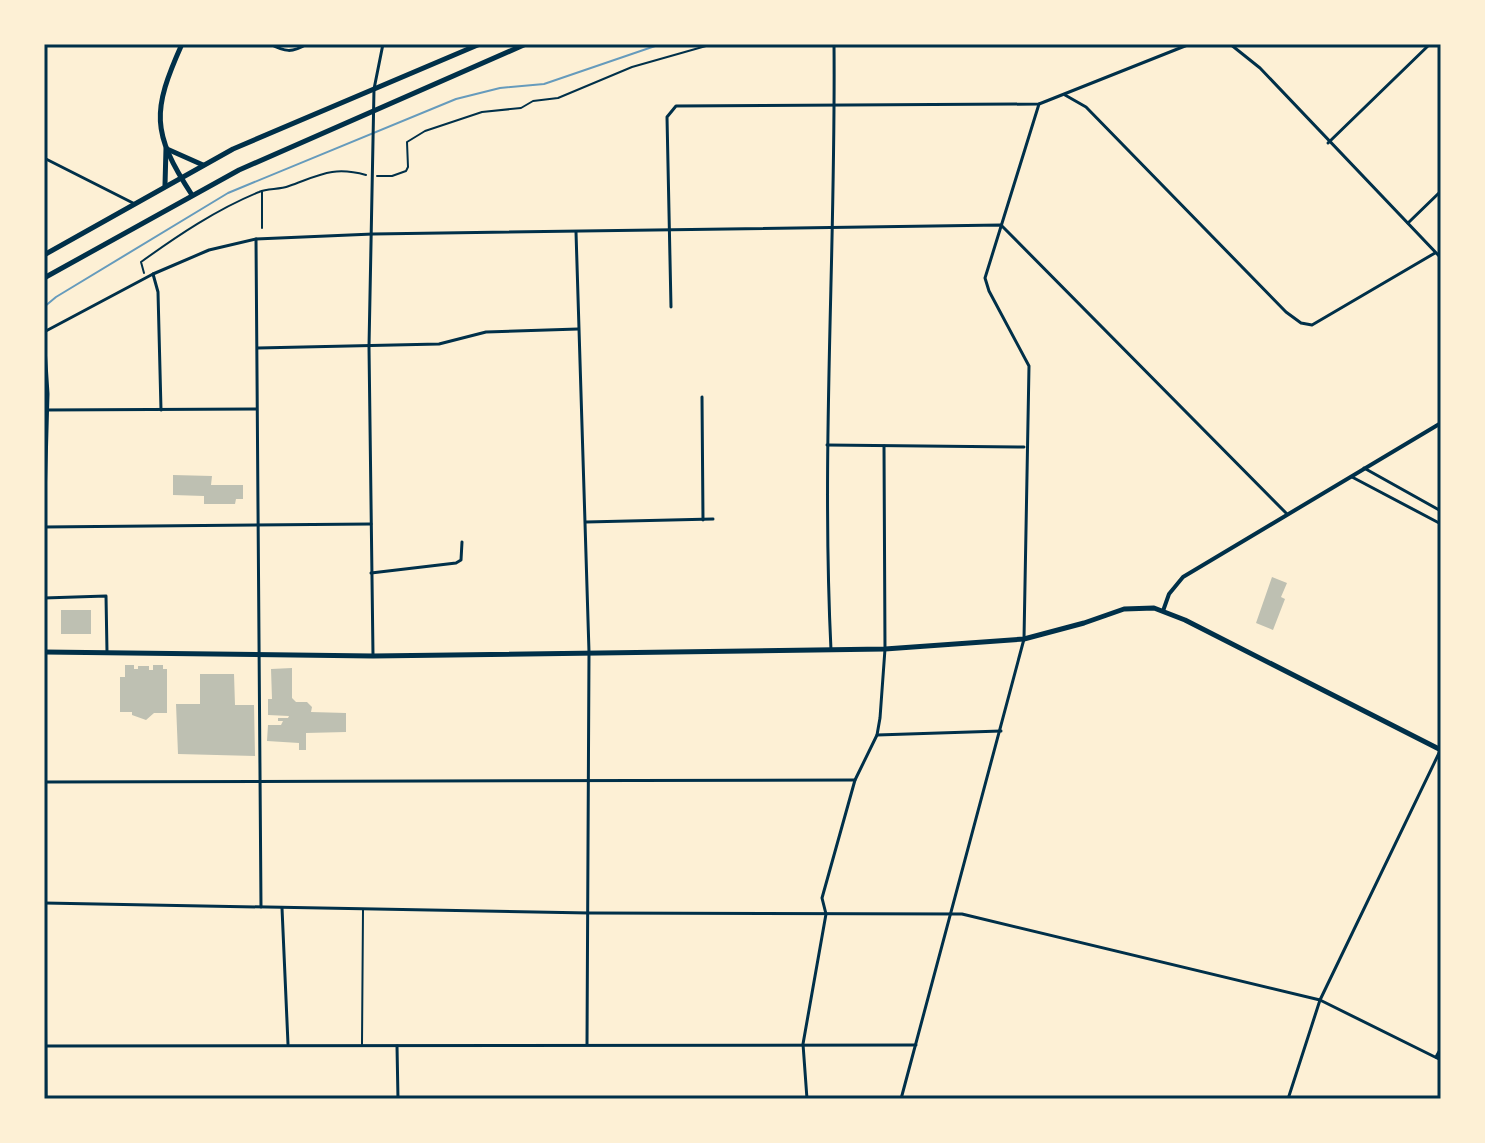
<svg xmlns="http://www.w3.org/2000/svg" width="1485" height="1143" viewBox="0 0 1485 1143" font-family="Commissioner,sans-serif">
  <style>
    .lines { fill: none; stroke-linecap: round; stroke-linejoin: round }
    .stream { stroke: #669bbc; stroke-width: 2 }
    .building { fill: #bec0b2 }
    .path { stroke: #003049; stroke-width: 2 }
    .service { stroke: #003049; stroke-width: 2 }
    .minor { stroke: #003049; stroke-width: 3 }
    .tertiary { stroke: #003049; stroke-width: 4 }
    .secondary { stroke: #003049; stroke-width: 5 }
    .primary { stroke: #003049; stroke-width: 5 }
    .neatline { fill: none; stroke: #003049; stroke-width: 3 }
  </style>
  <rect width="100%" height="100%" fill="#fdf0d5"/>
  <g class="lines">
    <!-- stream -->
    <polyline class="stream" points="44,307 56,297 228,193 456,99 500,88 544,84 661,44"/>
  </g>
  <!-- building -->
  <g class="building">
    <polygon points="173,475 212,476 211,485 243,485 243,499 236,499 235,504 204,504 204,496 173,495"/>
    <polygon points="1272,577 1287,583 1281,597 1285,599 1273,630 1256,623"/>
    <rect x="61" y="610" width="30" height="24"/>
    <polygon points="125,665 134,665 134,669 138,669 138,666 149,666 149,670 153,670 153,665 163,665 163,669 167,669 167,713 154,713 146,720 132,715 132,712 120,712 120,677 125,677"/>
    <polygon points="292,668 292,698 296,702 307,702 312,707 311,712 346,713 346,732 306,733 306,750 299,750 299,743 267,741 268,725 281,725 283,721 278,721 278,718 288,718 289,716 268,715 268,699 272,699 271,669"/>
    <polygon points="200,674 234,674 235,705 254,705 255,756 178,754 176,704 200,704"/>
  </g>
  <g class="lines">
    <!-- path -->
    <g class="path">
      <polyline points="377,176 392,176 406,171 408,167 407,142 425,131 482,112 521,108 533,101 558,98 632,67 713,44"/>
      <polyline points="262,228 262,192"/>
      <path d="M144,273l-3,-11c36,-26 76,-53 118,-70 9,-4 20,-2 30,-6 31,-11 44,-20 77,-11"/>
    </g>
    <!-- service -->
    <polyline class="service" points="362,1044 363,910"/>
    <!-- minor -->
    <g class="minor">
      <path d="M270,44c15,8 22,9 37,0"/>
      <polyline points="1230,44 1260,68 1441,258"/>
      <polyline points="1065,95 1086,107 1286,312 1301,323 1312,325 1435,253"/>
      <polyline points="1328,143 1430,44"/>
      <polyline points="44,158 133,203"/>
      <polyline points="1408,223 1441,191"/>
      <polyline points="576,232 589,652 587,1044"/>
      <polyline points="256,239 261,907"/>
      <polyline points="153,274 158,292 161,410"/>
      <polyline points="671,307 667,117 676,106 1039,104 1190,44"/>
      <polyline points="44,332 153,274 209,250 256,239 373,234 1001,225 1287,514"/>
      <polyline points="258,348 439,344 486,332 578,329"/>
      <polyline points="702,397 703,520"/>
      <polyline points="45,410 256,409"/>
      <polyline points="827,445 1024,447"/>
      <polyline points="1364,468 1441,511"/>
      <polyline points="1352,477 1441,524"/>
      <polyline points="586,522 713,519"/>
      <polyline points="44,527 371,524"/>
      <polyline points="371,573 456,563 461,560 462,542"/>
      <polyline points="44,598 106,596 107,652"/>
      <path d="M831,650c-10,-202 5,-404 3,-606"/>
      <polyline points="373,655 369,347 374,89 383,44"/>
      <polyline points="877,735 1001,731"/>
      <polyline points="44,782 855,780"/>
      <polyline points="44,903 589,913 962,914 1320,1000 1441,1060"/>
      <polyline points="282,908 288,1044"/>
      <polyline points="44,1046 916,1045"/>
      <polyline points="397,1046 398,1099"/>
      <polyline points="1436,1057 1441,1048"/>
      <polyline points="807,1099 803,1044 826,914 822,898 855,780 877,735 880,718 885,649 884,446"/>
      <polyline points="901,1099 1024,639 1029,366 989,291 985,278 1039,104"/>
      <polyline points="1288,1099 1320,1000 1440,751"/>
    </g>
    <!-- tertiary -->
    <polyline class="tertiary" points="1163,611 1169,594 1183,577 1441,423"/>
    <!-- secondary -->
    <g class="secondary">
      <path d="M182,44c-30,67 -31,88 10,151"/>
      <polyline points="167,149 203,165"/>
      <polyline points="44,348 47,394 44,500"/>
      <polyline points="44,583 44,782"/>
      <polyline points="44,944 45,1099"/>
    </g>
    <!-- primary -->
    <g class="primary">
      <polyline points="165,185 166,148"/>
      <polyline points="44,255 233,149 480,44"/>
      <polyline points="44,278 239,170 526,44"/>
      <polyline points="44,652 373,656 885,649 1024,639 1084,623 1124,609 1154,608 1185,620 1441,750"/>
    </g>
  </g>
  <!-- border -->
  <rect width="1485" height="1143" fill="none" stroke="#fdf0d5" stroke-width="92"/>
  <rect x="46" y="46" width="1393" height="1051" class="neatline"/>
</svg>
